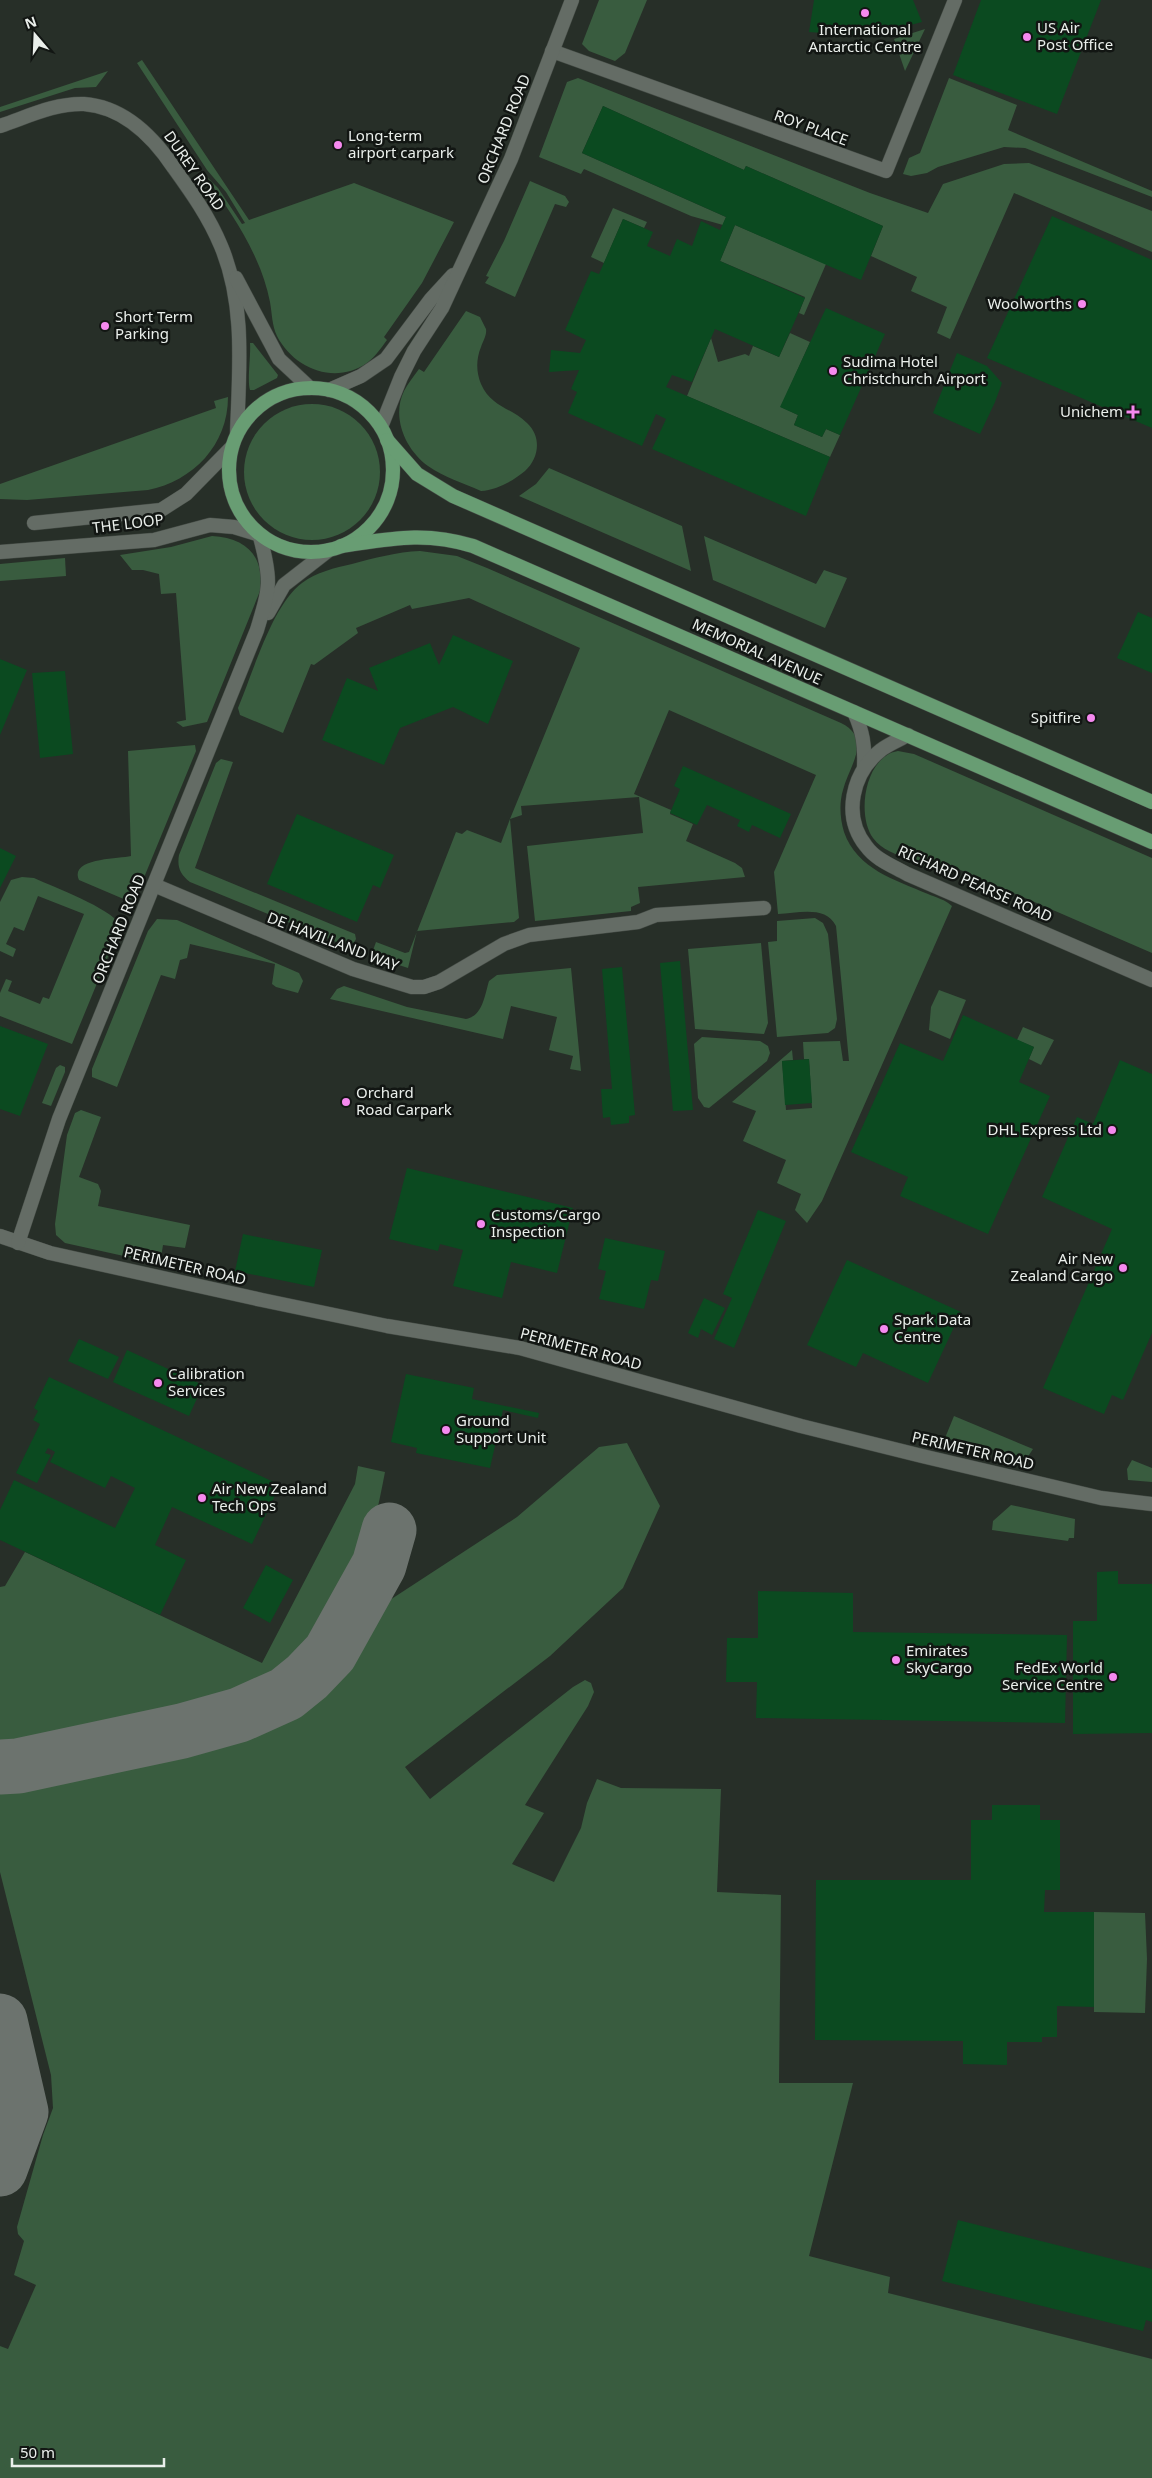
<svg xmlns="http://www.w3.org/2000/svg" width="1152" height="2478" viewBox="0 0 1152 2478" font-family="'Noto Sans',sans-serif">
  <style>
    .green { fill: #395c3f }
    .lines { fill: none; stroke-linecap: round; stroke-linejoin: round }
    .taxiway { stroke: #6c736e; stroke-width: 55 }
    .building { fill: #0b4a20 }
    .minor-casing { stroke: #444b45; stroke-width: 15 }
    .tertiary-casing { stroke: #444b45; stroke-width: 15 }
    .primary-casing { stroke: #444b45; stroke-width: 15 }
    .minor { stroke: #646c65; stroke-width: 14 }
    .tertiary { stroke: #646c65; stroke-width: 14 }
    .primary { stroke: #689d73; stroke-width: 14 }
    .poi-dot { fill: #f589ef; stroke: #121613; stroke-width: 2 }
    .labels { text-anchor: middle; stroke-width: 5; stroke-linejoin: round; paint-order: stroke }
    .poi-label { font-size: 15px; fill: #eaefeb; stroke: #121613; text-anchor: start }
    .street-label { font-size: 15px; fill: #eaefeb; stroke: #121613 }
  </style>
  <rect width="100%" height="100%" fill="#272f28"/>
  <!-- green -->
  <g class="green">
    <polygon points="599,0 647,0 625,53 615,61 589,51 582,44"/>
    <polygon points="925,29 905,71 894,39"/>
    <path d="M142,60l107,160 105,-37 100,39 -32,61 -38,54 3,3c-6,8 -12,17 -20,23 -32,22 -73,6 -90,-27 -5,-10 -5,-23 -7,-34 -3,-15 -8,-30 -14,-43 -13,-30 -32,-55 -49,-82l11,11 24,36 3,-1 -19,-31 -19,-22 -70,-107z"/>
    <polygon points="108,71 96,87 75,88 0,112 0,107"/>
    <polygon points="578,78 870,193 928,213 943,184 1004,164 1029,163 1152,211 1152,252 1014,193 950,339 937,333 947,307 911,291 917,277 871,256 883,226 746,166 744,170 603,106 582,153 726,217 723,225 691,216 584,169 581,174 539,157 567,82"/>
    <polygon points="949,78 1017,105 1008,130 1152,191 1152,197 1025,148 1004,147 938,167 927,173 911,176 903,174 909,158 920,153"/>
    <polygon points="530,181 565,196 569,202 566,207 555,204 515,297 485,283 489,277 486,276 504,241"/>
    <polygon points="613,208 647,222 644,228 623,219 604,263 591,257"/>
    <polygon points="735,225 826,264 804,315 799,313 805,297 720,261"/>
    <path d="M466,311l14,6 6,12c1,6 -3,12 -5,18 -5,12 -5,25 0,37 10,23 31,24 46,39 15,14 12,35 -2,48 -12,10 -28,19 -44,20 -18,-8 -37,-14 -53,-25 -22,-16 -37,-48 -24,-75 4,-8 10,-15 15,-22l5,3z"/>
    <polygon points="790,333 810,342 781,407 798,415 794,425 822,437 826,429 840,435 830,457 687,396 711,338 718,362 745,354 749,356 753,346 779,357"/>
    <path d="M250,343h3l25,32 -1,3 -23,12h-4c-3,-9 1,-35 0,-47z"/>
    <path d="M228,397c0,48 -35,84 -80,93l-121,10 -27,-1v-15l216,-76 -2,-7z"/>
    <circle cx="312" cy="472" r="68"/>
    <polygon points="549,468 682,526 691,571 519,496 536,484"/>
    <path d="M212,536c34,2 53,20 48,55l-53,131 -24,5 -7,-5 10,-2 -10,-127 -15,1 -2,-20 -16,-4h-11l-12,-15 51,-8z"/>
    <polygon points="704,536 816,584 824,570 847,578 825,628 713,580"/>
    <path d="M420,551l37,5 30,12 354,155c32,16 8,43 2,67 -4,13 -3,29 1,42 13,37 51,48 84,62 7,3 18,6 24,12l-130,295 -15,22 -12,-13 6,-16 -24,-11 9,-23 -43,-19 13,-30 -24,-9 60,-52 1,10 -11,1 4,49 26,-2 -3,-49h-5l-1,-17 37,-1 3,20h6l-13,-135c-10,-21 -38,-13 -58,-12l-4,-42 42,-97 -147,-65 -35,84 37,16 -1,4 23,10 -7,17 49,22 7,5 3,9 -107,10 2,16 -9,4v4l-96,10 -8,-75 116,-13 -4,-36 -118,9 1,9 -12,4 9,99 -5,4 -97,9 -9,37 -37,-12 5,-14 29,11 4,-1 47,-120 6,2 5,-4 34,13 9,-24 70,-171 -111,-50 -57,11 -2,-4 -54,23 2,5 -44,32 -3,-1 -28,69 -43,-18 -2,-7c15,-35 34,-103 64,-125 14,-11 33,-15 50,-19 22,-6 45,-12 68,-13z"/>
    <polygon points="65,558 66,576 0,581 0,564"/>
    <path d="M195,745l1,6 -60,146 -10,3 -47,-20c-10,-22 39,-21 52,-24l-3,-105z"/>
    <path d="M898,751l16,3 238,104v95l-203,-88c-19,6 -23,3 -40,-5 -13,-6 -27,-10 -36,-22 -17,-23 -8,-82 25,-87z"/>
    <path d="M221,759l12,3 -38,106 160,66 1,5 -5,9 -161,-66c-10,-8 -13,-15 -11,-27l37,-92z"/>
    <path d="M22,877l12,1c22,10 74,29 87,47l-49,119 -72,-28v-23l6,-14 6,2 -4,10 32,13 3,-7 6,2 35,-85 -46,-18 -14,35 -10,-4 -8,17 10,5 -3,8 -13,-6v-49l11,-22z"/>
    <polygon points="815,918 823,923 828,934 837,1019 835,1028 828,1033 777,1037 768,942 777,941 777,921"/>
    <polygon points="157,919 177,920 299,973 303,981 298,993 276,987 272,984 275,964 190,944 187,958 180,960 175,979 161,975 117,1087 92,1077 92,1069 148,931"/>
    <polygon points="761,943 768,1023 764,1034 695,1029 688,949"/>
    <path d="M571,968l10,103 -11,-2 3,-13 -24,-6 8,-33 -46,-11 -8,33 -173,-40 7,-10 7,-3 63,21 59,12c17,-3 19,-25 23,-38l8,-6z"/>
    <polygon points="939,990 966,1000 950,1039 929,1030 931,1007"/>
    <polygon points="1023,1027 1054,1040 1041,1065 1029,1059 1034,1047 1017,1040"/>
    <polygon points="702,1037 760,1041 768,1046 770,1053 767,1061 709,1108 704,1107 698,1098 694,1044"/>
    <polygon points="60,1065 65,1067 65,1072 51,1106 42,1103 56,1068"/>
    <polygon points="81,1110 101,1117 79,1177 98,1184 101,1191 98,1206 190,1225 185,1248 163,1245 160,1264 65,1243 56,1235 55,1224 67,1135 75,1113"/>
    <polygon points="954,1416 1033,1449 1027,1458 945,1438"/>
    <path d="M627,1443l33,63 -37,82 -73,68 -145,111 25,32 143,-112 12,-7 6,3 3,9 -6,14 -63,99 19,8 -32,51 42,18 27,-54 6,-25 10,-24 24,9 100,1 -4,103 64,3 -2,188h74l-44,173 81,21 -2,16 264,66v119h-1152v-132l8,3 28,-64 -22,-10 10,-34 -6,-7 -1,-7 26,-92 10,-27 -2,-33 -51,-203v-285l5,-1 20,-34 237,111 93,-179 3,-18 27,6c-14,74 -35,160 -99,208l18,12 19,-10 25,-30 22,-39 147,-96 82,-70z"/>
    <polygon points="1132,1460 1152,1468 1152,1482 1128,1480 1127,1469"/>
    <polygon points="1011,1505 1075,1519 1074,1538 1069,1538 1068,1541 992,1530 993,1521"/>
    <polygon points="1094,1912 1145,1913 1147,1959 1145,2013 1094,2012"/>
  </g>
  <g class="lines">
    <!-- taxiway -->
    <g class="taxiway">
      <polyline points="0,1767 18,1766 182,1731 239,1715 286,1694 307,1677 330,1653 379,1565 389,1530"/>
      <polyline points="0,2021 21,2112 0,2169"/>
    </g>
  </g>
  <!-- building -->
  <g class="building">
    <polygon points="814,0 913,0 922,22 877,34 848,35 809,32"/>
    <polygon points="981,0 1101,0 1057,114 953,75"/>
    <polygon points="603,106 744,170 746,166 883,226 861,280 735,225 720,261 805,298 779,357 715,329 692,382 672,375 666,387 830,457 806,516 652,449 666,419 656,414 642,446 568,413 577,392 571,389 579,370 549,372 551,350 580,353 586,340 565,330 591,271 599,274 623,219 653,232 647,246 670,256 677,239 692,246 701,221 720,230 726,217 582,153"/>
    <polygon points="1052,216 1152,260 1152,428 987,358"/>
    <polygon points="826,308 885,334 840,435 826,429 822,437 794,425 798,415 780,407"/>
    <polygon points="957,353 987,366 1002,383 995,402 980,434 933,413"/>
    <polygon points="1138,612 1152,618 1152,673 1117,658"/>
    <polygon points="453,635 513,661 488,724 453,707 400,728 384,765 322,740 347,678 378,691 369,668 430,643 439,665"/>
    <polygon points="0,659 27,670 0,735"/>
    <polygon points="65,671 73,754 40,758 32,673"/>
    <polygon points="683,766 791,814 780,838 752,825 749,832 737,826 740,820 707,805 697,825 670,813 680,789 674,786"/>
    <polygon points="297,814 394,855 380,888 373,885 357,922 267,884"/>
    <polygon points="0,848 16,856 0,888"/>
    <polygon points="680,961 693,1110 673,1111 660,963"/>
    <polygon points="622,967 635,1115 629,1116 629,1123 611,1125 610,1117 603,1118 601,1089 612,1089 602,969"/>
    <polygon points="963,1015 1034,1047 1019,1082 1050,1096 988,1234 900,1196 908,1177 851,1152 900,1043 943,1061"/>
    <polygon points="0,1026 48,1044 20,1116 0,1109"/>
    <polygon points="809,1059 812,1103 785,1105 782,1061"/>
    <polygon points="1120,1060 1152,1074 1152,1333 1123,1400 1112,1395 1104,1414 1043,1388 1112,1229 1042,1197 1077,1117 1093,1124"/>
    <polygon points="407,1168 573,1208 557,1273 511,1262 502,1298 453,1286 463,1250 440,1244 438,1251 389,1239"/>
    <polygon points="758,1210 786,1221 734,1348 714,1339 732,1298 723,1294"/>
    <polygon points="243,1234 322,1250 314,1287 235,1271"/>
    <polygon points="605,1238 665,1251 658,1281 651,1280 644,1309 599,1299 606,1271 598,1269"/>
    <polygon points="847,1260 961,1312 928,1383 863,1353 856,1367 807,1345"/>
    <polygon points="704,1298 725,1308 712,1335 701,1329 698,1338 688,1333"/>
    <polygon points="79,1339 119,1357 108,1379 68,1361"/>
    <polygon points="127,1350 203,1385 189,1416 113,1382"/>
    <polygon points="406,1374 474,1388 472,1399 539,1413 538,1418 503,1410 490,1468 416,1453 417,1448 391,1442"/>
    <polygon points="49,1377 280,1485 252,1544 172,1507 155,1545 186,1560 160,1615 0,1540 0,1510 14,1480 115,1528 135,1488 111,1476 105,1488 50,1462 55,1452 48,1448 45,1453 51,1455 37,1483 16,1473 40,1424 33,1420 38,1411 34,1408"/>
    <polygon points="266,1565 293,1580 270,1623 243,1608"/>
    <polygon points="1118,1571 1118,1584 1152,1584 1152,1733 1073,1734 1073,1621 1097,1621 1097,1572"/>
    <polygon points="758,1591 853,1593 853,1632 1067,1635 1065,1723 756,1718 757,1682 726,1682 727,1638 758,1638"/>
    <polygon points="992,1805 1040,1805 1040,1820 1060,1820 1060,1890 1045,1890 1044,1912 1094,1912 1094,2007 1057,2006 1057,2037 1042,2037 1042,2042 1007,2042 1007,2065 963,2064 963,2041 815,2040 816,1880 971,1880 971,1820 992,1820"/>
    <polygon points="958,2220 1152,2269 1152,2322 1146,2320 1143,2331 942,2281"/>
  </g>
  <g class="lines">
    <defs>
      <g id="minor">
        <polyline points="552,51 886,171 955,0"/>
        <path d="M0,126c27,-9 55,-23 84,-22 40,3 70,34 90,64 18,25 35,49 47,78 25,59 18,126 16,188"/>
        <polyline points="236,278 279,359 310,388"/>
        <polyline points="34,523 161,510 186,494 232,447"/>
        <polyline points="0,552 154,540 210,525 234,527 257,534"/>
        <polyline points="268,613 284,585 329,550"/>
        <path d="M854,712c9,20 11,33 10,55"/>
        <path d="M908,735c-9,5 -19,9 -27,15 -29,23 -39,66 -15,96 10,14 27,20 41,28l245,106"/>
        <polyline points="154,885 353,969 412,987 424,987 439,982 504,944 529,935 638,922 656,915 764,908"/>
        <polyline points="0,1236 50,1253 262,1300 387,1326 520,1348 801,1426 922,1456 1101,1498 1152,1504"/>
        <path d="M18,1243l41,-124 198,-489c13,-43 15,-49 3,-93"/>
      </g>
      <g id="tertiary">
        <polyline points="329,390 361,376 386,359 431,299 453,275"/>
        <polyline points="381,427 401,377 414,351 442,308 511,159 572,0"/>
      </g>
      <g id="primary">
        <circle cx="311" cy="470" r="82"/>
        <polyline points="387,440 417,474 453,496 1152,802"/>
        <path d="M341,546c49,-7 83,-15 132,0l679,296"/>
      </g>
    </defs>
    <!-- minor casing -->
    <use href="#minor" class="minor-casing"/>
    <!-- tertiary casing -->
    <use href="#tertiary" class="tertiary-casing"/>
    <!-- primary casing -->
    <use href="#primary" class="primary-casing"/>
    <!-- minor -->
    <use href="#minor" class="minor"/>
    <!-- tertiary -->
    <use href="#tertiary" class="tertiary"/>
    <!-- primary -->
    <use href="#primary" class="primary"/>
  </g>
  <!-- markers -->
  <g class="poi-dot">
    <circle cx="865" cy="13" r="5"/>
    <circle cx="1027" cy="37" r="5"/>
    <circle cx="338" cy="145" r="5"/>
    <circle cx="1082" cy="304" r="5"/>
    <circle cx="105" cy="326" r="5"/>
    <circle cx="833" cy="371" r="5"/>
    <path d="M1130.5 404.5h5v5h5v5h-5v5h-5v-5h-5v-5h5z"/>
    <circle cx="1091" cy="718" r="5"/>
    <circle cx="346" cy="1102" r="5"/>
    <circle cx="1112" cy="1130" r="5"/>
    <circle cx="481" cy="1224" r="5"/>
    <circle cx="1123" cy="1268" r="5"/>
    <circle cx="884" cy="1329" r="5"/>
    <circle cx="158" cy="1383" r="5"/>
    <circle cx="446" cy="1430" r="5"/>
    <circle cx="202" cy="1498" r="5"/>
    <circle cx="896" cy="1660" r="5"/>
    <circle cx="1113" cy="1677" r="5"/>
  </g>
  <g class="labels">
    <!-- poi labels -->
    <g class="poi-label">
      <text x="1037" y="33">US Air<tspan x="1037" dy="17">Post Office</tspan></text>
      <text x="865" y="35" text-anchor="middle">International<tspan x="865" dy="17">Antarctic Centre</tspan></text>
      <text x="348" y="141">Long-term<tspan x="348" dy="17">airport carpark</tspan></text>
      <text x="1072" y="309" text-anchor="end">Woolworths</text>
      <text x="115" y="322">Short Term<tspan x="115" dy="17">Parking</tspan></text>
      <text x="843" y="367">Sudima Hotel<tspan x="843" dy="17">Christchurch Airport</tspan></text>
      <text x="1123" y="417" text-anchor="end">Unichem</text>
      <text x="1081" y="723" text-anchor="end">Spitfire</text>
      <text x="356" y="1098">Orchard<tspan x="356" dy="17">Road Carpark</tspan></text>
      <text x="1102" y="1135" text-anchor="end">DHL Express Ltd</text>
      <text x="491" y="1220">Customs/Cargo<tspan x="491" dy="17">Inspection</tspan></text>
      <text x="1113" y="1264" text-anchor="end">Air New<tspan x="1113" dy="17">Zealand Cargo</tspan></text>
      <text x="894" y="1325">Spark Data<tspan x="894" dy="17">Centre</tspan></text>
      <text x="168" y="1379">Calibration<tspan x="168" dy="17">Services</tspan></text>
      <text x="456" y="1426">Ground<tspan x="456" dy="17">Support Unit</tspan></text>
      <text x="212" y="1494">Air New Zealand<tspan x="212" dy="17">Tech Ops</tspan></text>
      <text x="906" y="1656">Emirates<tspan x="906" dy="17">SkyCargo</tspan></text>
      <text x="1103" y="1673" text-anchor="end">FedEx World<tspan x="1103" dy="17">Service Centre</tspan></text>
    </g>
    <!-- street labels -->
    <g class="street-label">
      <text transform="translate(811 128) rotate(20)" y="5">ROY PLACE</text>
      <text transform="translate(504 129) rotate(-68)" y="5">ORCHARD ROAD</text>
      <text transform="translate(194 171) rotate(55)" y="5">DUREY ROAD</text>
      <text transform="translate(128 524) rotate(-7)" y="5">THE LOOP</text>
      <text transform="translate(757 652) rotate(24)" y="5">MEMORIAL AVENUE</text>
      <text transform="translate(975 884) rotate(24)" y="5">RICHARD PEARSE ROAD</text>
      <text transform="translate(119 929) rotate(-68)" y="5">ORCHARD ROAD</text>
      <text transform="translate(333 942) rotate(21)" y="5">DE HAVILLAND WAY</text>
      <text transform="translate(185 1266) rotate(13)" y="5">PERIMETER ROAD</text>
      <text transform="translate(581 1349) rotate(15)" y="5">PERIMETER ROAD</text>
      <text transform="translate(973 1451) rotate(13)" y="5">PERIMETER ROAD</text>
    </g>
  </g>
  <!-- north arrow -->
  <g transform="translate(35 35) rotate(341)" stroke="#121613" stroke-width="4" paint-order="stroke">
  <path d="M0-4L9 19L0 12L-9 19Z" fill="#eaefeb"/>
  <text y="-8" font-size="14" font-weight="bold" text-anchor="middle" fill="#eaefeb">N</text>
  </g>
  <!-- scale -->
  <path d="M12 2458v8h152v-8" fill="none" stroke="#eaefeb" stroke-width="2.5"/>
  <text x="20" y="2458" font-size="15" fill="#eaefeb" stroke="#121613" stroke-width="4" paint-order="stroke">50 m</text>
</svg>
